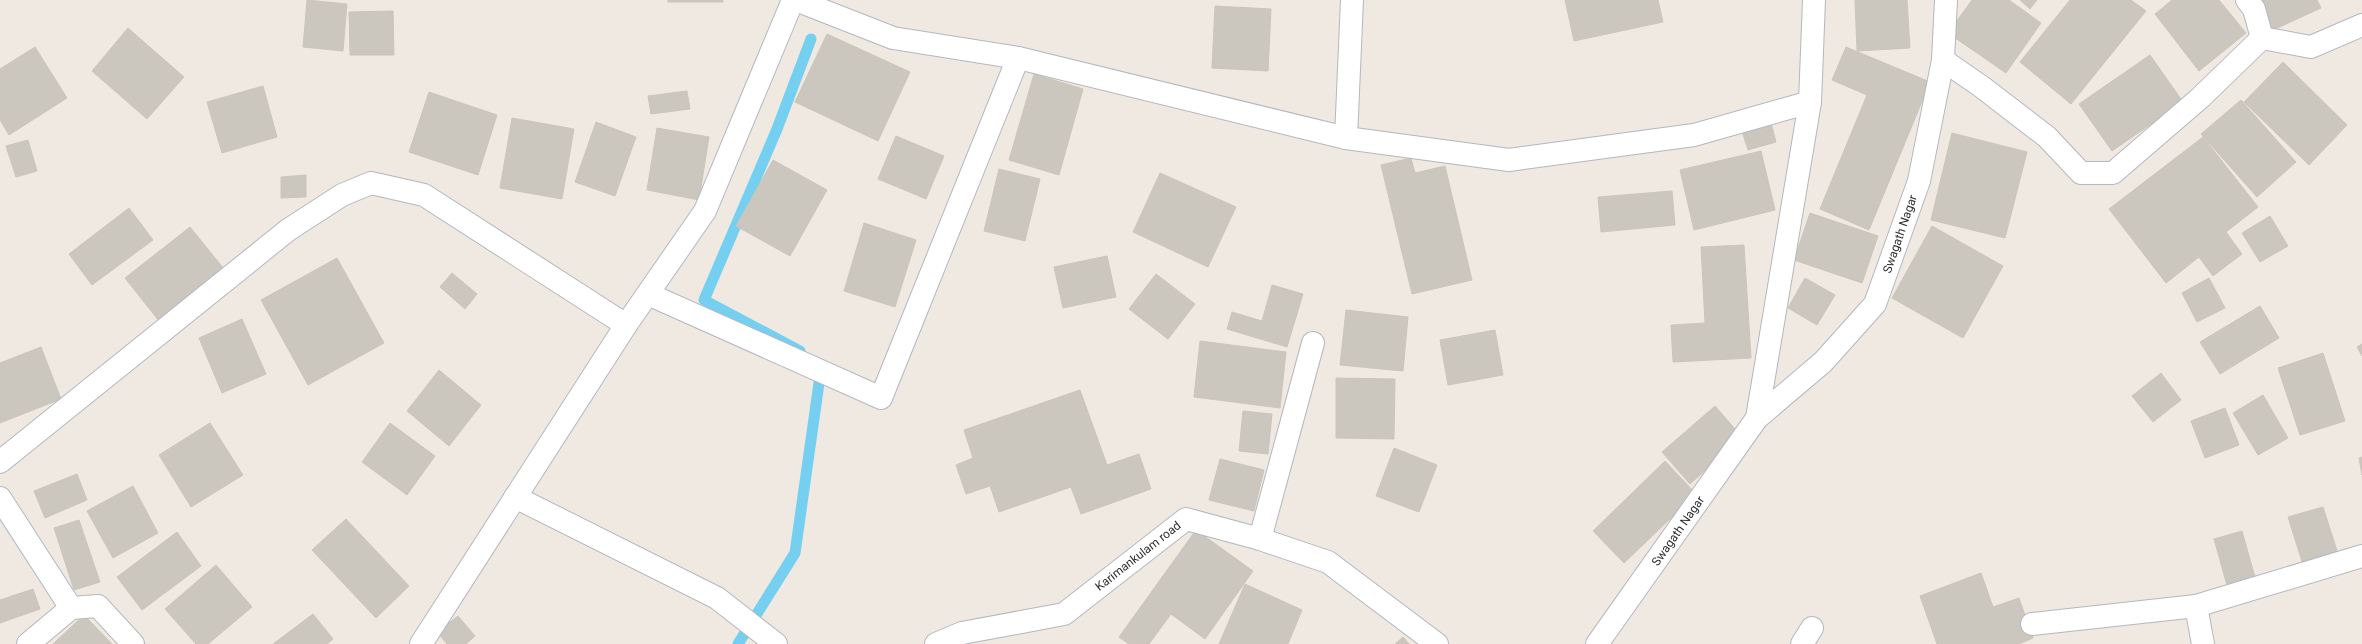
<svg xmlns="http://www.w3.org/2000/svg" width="2362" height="644" viewBox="0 0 2362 644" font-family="Roboto,sans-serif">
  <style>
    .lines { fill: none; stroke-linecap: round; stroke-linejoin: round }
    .stream { stroke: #75cff0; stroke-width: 11 }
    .building { fill: #cbc7bf; stroke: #cbc5ba }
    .street-casing { stroke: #b4b7c1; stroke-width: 24 }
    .street { stroke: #fff; stroke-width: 22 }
    .labels { text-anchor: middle; stroke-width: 3; stroke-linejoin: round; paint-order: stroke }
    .street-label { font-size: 12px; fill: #2e2e2e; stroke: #fff }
  </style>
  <rect width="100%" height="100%" fill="#efe9e1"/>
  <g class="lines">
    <!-- stream -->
    <g class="stream">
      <polyline points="800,351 704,300 777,129 811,39"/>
      <polyline points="738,644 795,553 821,369"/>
    </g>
  </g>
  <!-- building -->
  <g class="building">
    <polygon points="307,0 347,4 343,51 303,47"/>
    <rect x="668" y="0" width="55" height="2"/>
    <polygon points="1565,0 1658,0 1663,22 1574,41"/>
    <polygon points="1855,0 1907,0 1910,48 1857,51"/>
    <polygon points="1972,0 2009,0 2041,23 2006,73 1948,33"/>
    <polygon points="2020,0 2037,0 2030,9"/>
    <polygon points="2070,0 2131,0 2146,11 2071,104 2020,62"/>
    <polygon points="2172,0 2219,0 2246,33 2199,71 2155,14"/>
    <polygon points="2259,0 2317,0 2321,8 2273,30"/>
    <polygon points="1215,6 1271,9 1268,71 1212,68"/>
    <polygon points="393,11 394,55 350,55 349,12"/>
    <polygon points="128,28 184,77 147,119 92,71"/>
    <polygon points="827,34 910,72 878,141 795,102"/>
    <polygon points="35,47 67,98 9,135 0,120 0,69"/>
    <polygon points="1846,47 1930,82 1869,230 1820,209 1867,95 1832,80"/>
    <polygon points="2150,55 2183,102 2112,151 2079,104"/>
    <polygon points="2283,62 2347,125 2309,165 2244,102"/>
    <polygon points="1034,74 1083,89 1059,175 1009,160"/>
    <polygon points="263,86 277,137 222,153 207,102"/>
    <polygon points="687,91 690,109 651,114 648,96"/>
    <polygon points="429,92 497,115 478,175 409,152"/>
    <polygon points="2241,100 2296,162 2257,197 2201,134"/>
    <polygon points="512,118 574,129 562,199 500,188"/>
    <polygon points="596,122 636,137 615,196 575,182"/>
    <polygon points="1771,123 1776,142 1748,150 1742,131"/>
    <polygon points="657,128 709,137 699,200 647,190"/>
    <polygon points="1952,133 2027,152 2005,238 1931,220"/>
    <polygon points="896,136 944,156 926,199 878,179"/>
    <polygon points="2203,137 2258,207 2226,232 2242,254 2213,276 2199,257 2166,283 2109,209"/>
    <polygon points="28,140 37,171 16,177 6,146"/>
    <polygon points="1761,151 1775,210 1694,230 1680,170"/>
    <polygon points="1411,158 1415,173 1445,166 1472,280 1412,294 1381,165"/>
    <polygon points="773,160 827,190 790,256 736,226"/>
    <polygon points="999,169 1040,179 1025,241 984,231"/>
    <polygon points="1160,173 1236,207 1208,267 1133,232"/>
    <polygon points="306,175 306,197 281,198 281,177"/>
    <polygon points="1672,191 1675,225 1601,232 1598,197"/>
    <polygon points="129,208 153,240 92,285 69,254"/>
    <polygon points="1810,213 1878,236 1862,283 1794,260"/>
    <polygon points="2270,216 2288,246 2260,262 2242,233"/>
    <polygon points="864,223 916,240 895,307 844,291"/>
    <polygon points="1932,226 2003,266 1963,338 1892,298"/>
    <polygon points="190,227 224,269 159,321 125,278"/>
    <polygon points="1744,245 1751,358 1673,362 1671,325 1705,323 1701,247"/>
    <polygon points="1107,256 1116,297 1063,308 1054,267"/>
    <polygon points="337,258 384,343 308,385 261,300"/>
    <polygon points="452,273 477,294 465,309 440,287"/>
    <polygon points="1156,274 1195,304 1168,339 1129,309"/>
    <polygon points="1805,278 1835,295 1817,325 1788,308"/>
    <polygon points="2209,278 2225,308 2197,322 2182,293"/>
    <polygon points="1272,285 1303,294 1287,347 1227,329 1232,312 1262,321"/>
    <polygon points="2260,306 2279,338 2220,374 2200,342"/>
    <polygon points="1346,310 1408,317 1403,371 1340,365"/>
    <polygon points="242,319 266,374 222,393 199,338"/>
    <polygon points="1495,330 1503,375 1448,385 1440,340"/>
    <polygon points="1200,341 1286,352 1280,408 1194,397"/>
    <polygon points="2362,344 2362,356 2357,347"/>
    <polygon points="41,347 61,399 0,423 0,363"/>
    <polygon points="2323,353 2345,421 2300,435 2278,368"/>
    <polygon points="439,370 481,405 449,446 407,411"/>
    <polygon points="2161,373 2181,400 2153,422 2132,396"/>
    <polygon points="1336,378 1395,379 1394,439 1336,438"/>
    <polygon points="1080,390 1107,465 1139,454 1151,489 1081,514 1071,487 999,512 990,486 966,494 956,465 973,458 964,430"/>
    <polygon points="2263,395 2288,438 2258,455 2233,413"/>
    <polygon points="1715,406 1742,437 1690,484 1662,452"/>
    <polygon points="2225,408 2239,445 2205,458 2191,421"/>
    <polygon points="1243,411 1272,414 1268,454 1239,451"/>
    <polygon points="210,423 243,475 191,507 159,455"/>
    <polygon points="390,423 435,456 407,495 362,462"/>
    <polygon points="1394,448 1437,465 1419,512 1376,496"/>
    <polygon points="2362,457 2362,475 2359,458"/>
    <polygon points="1220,459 1264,470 1254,511 1209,500"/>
    <polygon points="1665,461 1696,494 1624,563 1593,531"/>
    <polygon points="77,474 87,500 45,518 34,491"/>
    <polygon points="133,486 158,533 113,558 87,511"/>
    <polygon points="2323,507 2340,560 2305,571 2288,517"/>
    <polygon points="346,519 409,586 376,618 312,550"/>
    <polygon points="79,520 100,582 74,590 54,528"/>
    <polygon points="1196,530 1253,571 1205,639 1171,614 1149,644 1129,644 1119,637"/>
    <polygon points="2242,531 2258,588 2230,596 2214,539"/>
    <polygon points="177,532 201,566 142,610 117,577"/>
    <polygon points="216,565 252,607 208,644 196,644 165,609"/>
    <polygon points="1981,573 1993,607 2019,598 2033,638 2019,644 1937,644 1920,596"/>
    <polygon points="1245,584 1302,610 1288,644 1219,644"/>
    <polygon points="33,589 40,609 0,623 0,600"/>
    <polygon points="313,614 333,639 327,644 273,644"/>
    <polygon points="84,615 112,644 53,644"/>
    <polygon points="458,616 475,636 466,644 447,644 437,632"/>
    <polygon points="1403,637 1409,644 1395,644"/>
  </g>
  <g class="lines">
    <defs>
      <g id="street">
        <polyline points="796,0 893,38 1018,58 1346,138 1509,160 1694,135 1810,102"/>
        <polyline points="2262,38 2311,47 2362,25"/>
        <polyline points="1943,60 1982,87 2047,137 2081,173 2113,173 2200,98 2262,38 2254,9 2247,0"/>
        <polyline points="1346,138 1352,0"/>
        <polyline points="648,294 881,398 1018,58"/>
        <polyline points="1757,418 1810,102 1814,0"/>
        <polyline points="0,462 288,230 342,195 371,183 424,195 626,325"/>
        <polyline points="515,497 717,598 776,644"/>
        <polyline points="0,498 71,608 98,606 133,644"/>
        <polyline points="1260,539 1313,343"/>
        <polyline points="2196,606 2362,556"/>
        <polyline points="2032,624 2196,606 2203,644"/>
        <polyline points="28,644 71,608"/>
        <polyline points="421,644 626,325 705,211 793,0"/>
        <polyline points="936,644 962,633 1064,614 1186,519 1260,539 1328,562 1437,644"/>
        <polyline points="1597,644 1757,418 1823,362 1875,304 1919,181 1943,60 1946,0"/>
        <polyline points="1802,644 1812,628"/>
      </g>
    </defs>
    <!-- street casing -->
    <use href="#street" class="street-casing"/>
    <!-- street -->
    <use href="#street" class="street"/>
  </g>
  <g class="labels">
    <!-- street labels -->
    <g class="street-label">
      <text transform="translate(1900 234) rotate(-71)" y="4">Swagath Nagar</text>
      <text transform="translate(1678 531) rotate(-55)" y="4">Swagath Nagar</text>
      <text transform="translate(1138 556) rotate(-38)" y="4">Karimankulam road</text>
    </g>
  </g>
</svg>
